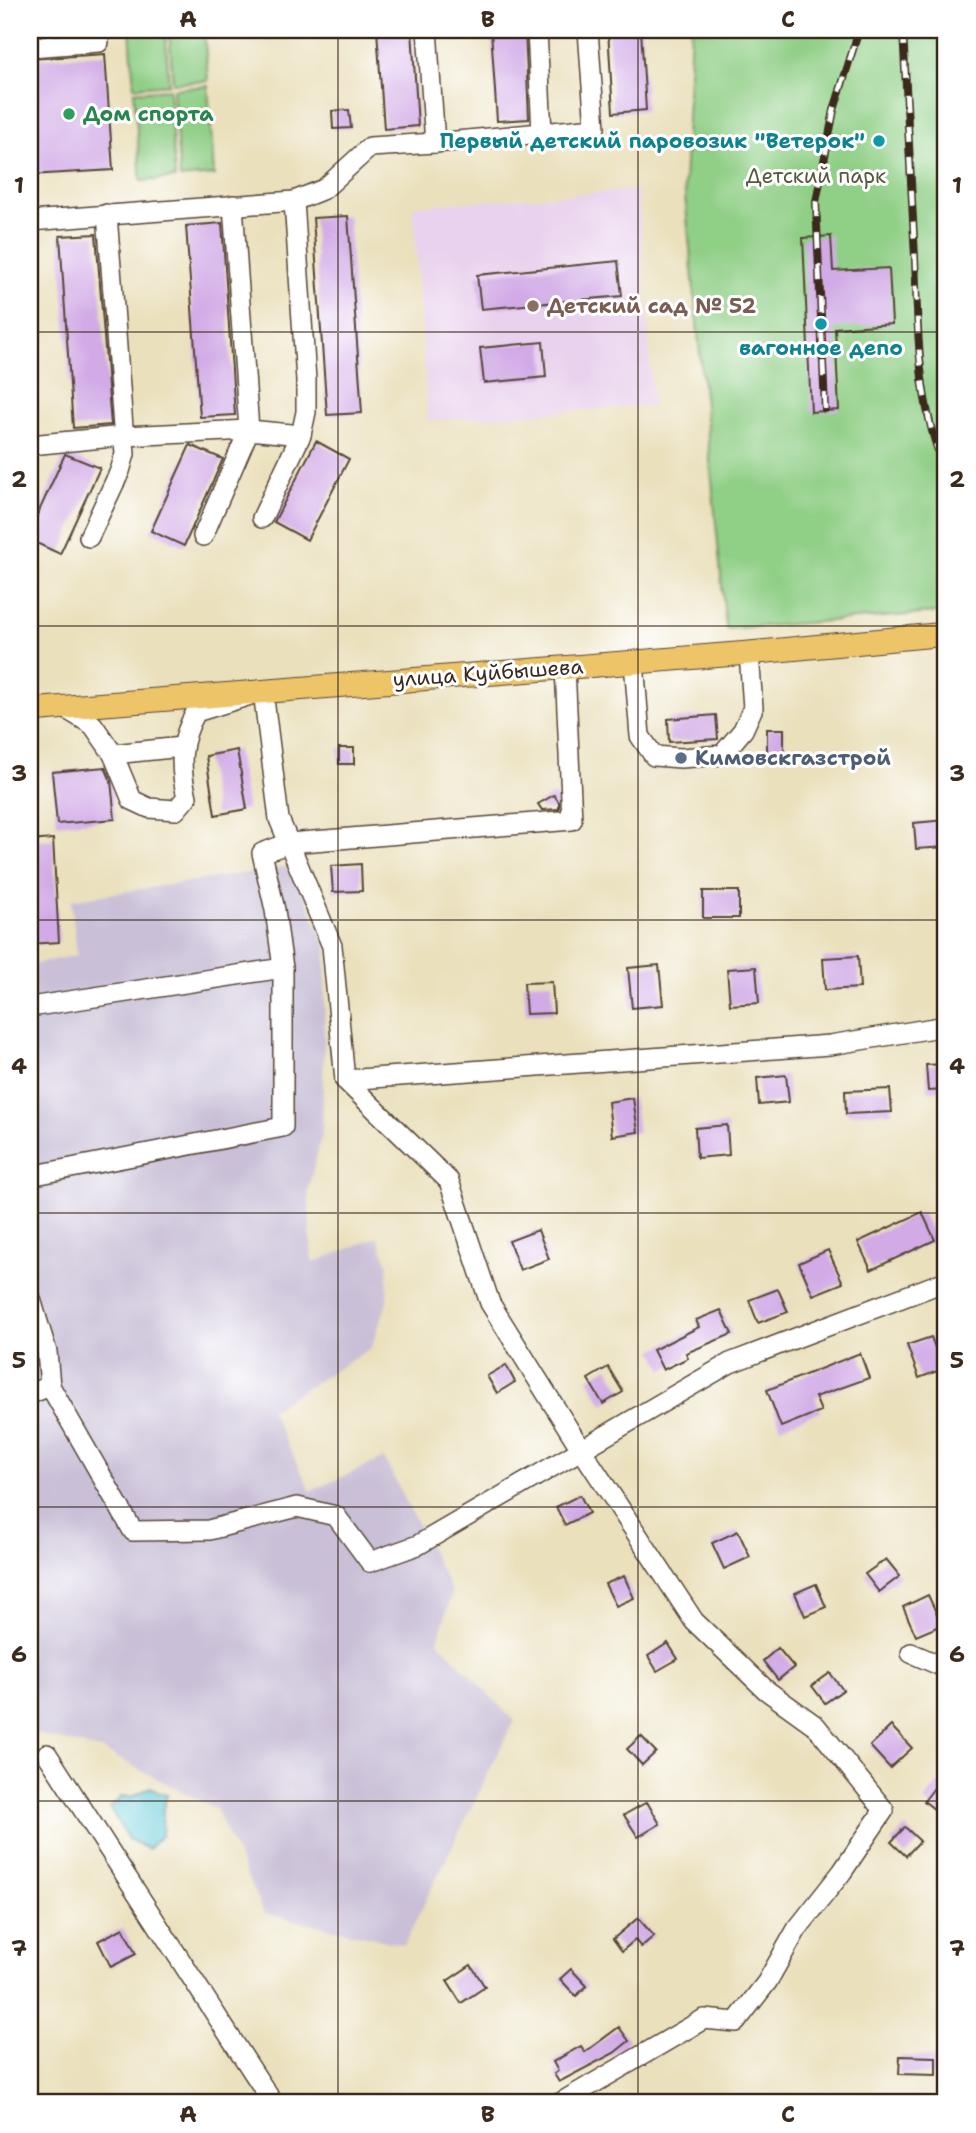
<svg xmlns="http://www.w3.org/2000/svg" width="976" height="2133" viewBox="0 0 976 2133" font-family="'Shantell Sans',sans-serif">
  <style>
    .built { fill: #e9d2ed }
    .industrial { fill: #c9bfd7 }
    .green { fill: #90cf86; stroke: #667c52; stroke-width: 2 }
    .water { fill: #5ec9d8; stroke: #4c7a7b; stroke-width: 2 }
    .building { fill: #d1aae6 }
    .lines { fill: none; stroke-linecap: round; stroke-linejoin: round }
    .minor-casing { stroke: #554536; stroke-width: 22 }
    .major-casing { stroke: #554536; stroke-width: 25 }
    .minor { stroke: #fff; stroke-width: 19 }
    .major { stroke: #eec469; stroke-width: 23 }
    .rail-casing { stroke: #3b2a1e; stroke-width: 8 }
    .rail { stroke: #fff; stroke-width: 5; stroke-dasharray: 16; stroke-linecap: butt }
    .grid { fill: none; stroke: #3b2a1e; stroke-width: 2; stroke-opacity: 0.55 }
    .leisure-dot { fill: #2e9e5b; stroke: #fff; stroke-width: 2.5 }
    .culture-dot { fill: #0f9aa8; stroke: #fff; stroke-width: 2.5 }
    .education-dot { fill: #8d6e63; stroke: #fff; stroke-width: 2.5 }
    .service-dot { fill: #5c6f8a; stroke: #fff; stroke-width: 2.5 }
    .labels { text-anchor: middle; stroke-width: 6; stroke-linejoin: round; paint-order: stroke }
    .leisure-label { font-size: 21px; font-weight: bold; fill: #27864d; stroke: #fff; text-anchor: start }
    .culture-label { font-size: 21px; font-weight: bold; fill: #0d838f; stroke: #fff; text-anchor: end }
    .park-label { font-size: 21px; fill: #545c3d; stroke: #fff }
    .education-label { font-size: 21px; font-weight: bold; fill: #785e54; stroke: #fff; text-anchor: start }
    .street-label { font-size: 21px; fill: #3b2a1e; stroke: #fff }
    .service-label { font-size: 21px; font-weight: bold; fill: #4e5e75; stroke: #fff; text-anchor: start }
    .neatline { fill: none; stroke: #3b2a1e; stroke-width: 2.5 }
    .grid-label { font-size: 23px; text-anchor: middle; font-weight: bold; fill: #3b2a1e }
  </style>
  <rect width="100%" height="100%" fill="#fff"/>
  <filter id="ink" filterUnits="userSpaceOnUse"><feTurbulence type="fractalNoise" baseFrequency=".0143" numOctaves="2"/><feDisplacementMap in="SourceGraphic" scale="14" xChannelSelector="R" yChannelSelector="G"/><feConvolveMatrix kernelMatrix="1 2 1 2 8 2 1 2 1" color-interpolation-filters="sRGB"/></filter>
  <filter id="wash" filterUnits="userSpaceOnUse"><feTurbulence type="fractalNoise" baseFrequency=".00686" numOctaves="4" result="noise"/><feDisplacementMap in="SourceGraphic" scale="28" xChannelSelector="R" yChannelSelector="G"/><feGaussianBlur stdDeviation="1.57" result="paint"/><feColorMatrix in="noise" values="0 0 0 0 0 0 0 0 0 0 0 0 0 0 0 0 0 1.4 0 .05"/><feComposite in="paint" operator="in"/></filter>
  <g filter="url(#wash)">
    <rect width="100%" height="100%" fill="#eae0bc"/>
    <!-- built -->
    <polygon class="built" points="638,190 653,405 428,421 413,206"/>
    <!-- industrial -->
    <polygon class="industrial" points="292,866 326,947 322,1135 308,1189 312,1263 378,1237 388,1265 387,1303 371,1348 270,1410 311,1491 384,1458 452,1592 438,1641 514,1721 404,1945 264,1913 216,1809 104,1751 30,1732 30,965 77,955 71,900"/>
    <!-- green -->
    <g class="green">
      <polygon points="130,30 165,30 169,84 134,87"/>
      <polygon points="169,30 204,30 208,81 173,83"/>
      <polygon points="691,30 946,30 946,612 726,629 684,185"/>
      <polygon points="208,86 214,175 180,178 173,89"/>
      <polygon points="169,89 175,178 141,181 134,92"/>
    </g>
    <!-- water -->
    <polygon class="water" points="151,1787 159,1793 167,1795 163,1809 162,1835 148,1849 128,1839 110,1808 121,1797 134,1796"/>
    <g id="blocks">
      <!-- building -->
      <g class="building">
        <polygon points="377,30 412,30 418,126 384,129"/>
        <polygon points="491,30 525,30 529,119 497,121"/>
        <polygon points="608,30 641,30 646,110 613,113"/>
        <polygon points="105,54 113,170 30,175 30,59"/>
        <polygon points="349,110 351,128 333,129 332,111"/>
        <polygon points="348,216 362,413 327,415 313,218"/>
        <polygon points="222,223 235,415 200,417 186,226"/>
        <polygon points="96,234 111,425 73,428 60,236"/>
        <polygon points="831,236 833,271 889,268 892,324 835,328 839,410 811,412 803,238"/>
        <polygon points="618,261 622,296 481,309 477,275"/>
        <polygon points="543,342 546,377 484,383 480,348"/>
        <polygon points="316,441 349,459 307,540 274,522"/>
        <polygon points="190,445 223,459 184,546 151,531"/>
        <polygon points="65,454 100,468 60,554 30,540 30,531"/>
        <polygon points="716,715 718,739 669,742 668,719"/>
        <rect x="767" y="729" width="17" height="24"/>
        <rect x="339" y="748" width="15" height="16"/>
        <polygon points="237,750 247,809 215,815 206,756"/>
        <polygon points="105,767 111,781 115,819 57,824 52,772"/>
        <polygon points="554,795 559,802 559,809 542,810 538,804"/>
        <polygon points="945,820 946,847 916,849 914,823"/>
        <polygon points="53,839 59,942 30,944 30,841"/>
        <polygon points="361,864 362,891 333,892 331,866"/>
        <rect x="703" y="891" width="36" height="27"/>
        <polygon points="858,956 860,988 825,990 823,958"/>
        <polygon points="659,965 663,1005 632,1008 628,968"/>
        <polygon points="756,967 759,1003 730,1005 727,969"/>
        <polygon points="552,982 554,1013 526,1014 524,983"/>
        <polygon points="946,1064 946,1090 928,1091 926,1065"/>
        <polygon points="786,1075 789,1102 759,1105 757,1078"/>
        <polygon points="890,1089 892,1112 846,1114 845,1091"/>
        <polygon points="633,1098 638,1132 612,1136 608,1102"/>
        <polygon points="727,1125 729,1155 697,1158 695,1128"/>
        <polygon points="922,1212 935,1240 871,1270 858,1242"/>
        <polygon points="538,1230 549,1259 520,1270 509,1241"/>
        <polygon points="828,1250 843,1283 813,1295 799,1263"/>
        <polygon points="778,1289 788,1312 758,1323 749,1300"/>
        <polygon points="721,1310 732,1334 686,1353 688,1358 663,1370 653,1350 699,1327 696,1320"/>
        <polygon points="931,1337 943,1369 919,1378 907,1345"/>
        <polygon points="860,1353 869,1378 815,1397 821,1411 781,1427 767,1390"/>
        <polygon points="506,1365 515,1382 497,1393 487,1376"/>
        <polygon points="608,1367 623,1392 603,1404 588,1379"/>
        <polygon points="580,1495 589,1513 565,1525 556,1507"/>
        <polygon points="738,1531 750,1557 724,1569 712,1543"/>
        <polygon points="886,1559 900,1576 879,1592 865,1574"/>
        <polygon points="624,1576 634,1598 616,1606 605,1584"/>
        <polygon points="816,1584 826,1607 805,1616 795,1593"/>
        <polygon points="928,1595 942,1625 916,1636 903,1607"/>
        <polygon points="668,1643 678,1659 657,1671 648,1656"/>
        <polygon points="778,1648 794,1667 778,1680 763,1661"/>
        <polygon points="830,1673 843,1690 825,1703 812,1686"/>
        <polygon points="891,1726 912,1748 890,1768 870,1746"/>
        <polygon points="641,1736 656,1752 642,1765 627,1749"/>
        <polygon points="938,1783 946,1790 946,1819 924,1801"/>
        <polygon points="647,1802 660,1824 638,1837 624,1815"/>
        <polygon points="905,1827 920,1841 906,1856 891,1842"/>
        <polygon points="638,1918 654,1936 641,1947 635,1940 622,1951 613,1939"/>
        <polygon points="123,1928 136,1954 111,1967 98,1941"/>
        <polygon points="471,1965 485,1987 461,2003 447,1981"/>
        <polygon points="571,1969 587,1986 576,1996 560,1979"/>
        <polygon points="619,2027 629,2041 614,2053 559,2082 554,2074 558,2071 553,2062 581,2046 585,2052"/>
        <polygon points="900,2056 936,2057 936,2075 899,2074"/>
      </g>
    </g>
  </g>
  <g filter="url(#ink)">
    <use href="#blocks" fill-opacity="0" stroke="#554536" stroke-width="2"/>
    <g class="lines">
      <defs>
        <g id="minor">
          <polyline points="427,30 435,143"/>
          <polyline points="537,30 542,133"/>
          <polyline points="30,47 99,42"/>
          <polyline points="30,221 294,201 324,189 370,147 435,143 595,128 588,30"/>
          <polyline points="30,445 124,436 249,430 301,435"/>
          <polyline points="262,518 301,435 306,412 306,380 294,201"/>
          <polyline points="203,536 249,430 233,205"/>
          <polyline points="89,537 120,471 125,454 107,214"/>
          <polyline points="634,662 640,736 654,756 681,758 722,755 743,730 753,708 749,653"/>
          <path d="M63,707l30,18 20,29 19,46 17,8 27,2 11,-13c-8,-31 -7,-57 9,-85l67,-21 16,128 53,127 13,134 104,101 41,122 91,146 113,172 72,69 50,36 68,84 -42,62 -45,57 -30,53 -31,40 -32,-3 -144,84"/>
          <polyline points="113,754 182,747"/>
          <polyline points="30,1007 283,968 275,910 262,853 289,843 572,820 565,667"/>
          <polyline points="345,1080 830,1045 946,1026"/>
          <polyline points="30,1176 283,1127 283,968"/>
          <polyline points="30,1296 47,1352 50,1386"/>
          <polyline points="30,1394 50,1386 133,1531 209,1530 297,1507 336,1516 370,1562 418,1545 730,1363 946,1281"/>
          <polyline points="911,1653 946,1668"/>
          <polyline points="47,1754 273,2103"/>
        </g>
        <polyline id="major" points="30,710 749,653 946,634"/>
      </defs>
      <!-- minor casing -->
      <use href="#minor" class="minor-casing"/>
      <!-- major casing -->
      <use href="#major" class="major-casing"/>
      <!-- minor -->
      <use href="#minor" class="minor"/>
      <!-- major -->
      <use href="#major" class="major"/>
      <defs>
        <g id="rail">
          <path d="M903,30c4,76 8,152 12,228 3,73 2,146 31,214"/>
          <polyline points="825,409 816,202 834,110 859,30"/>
        </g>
      </defs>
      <!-- rail casing -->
      <use href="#rail" class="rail-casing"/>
      <!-- rail -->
      <use href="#rail" class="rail"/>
    </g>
  </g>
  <!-- grid -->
  <path class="grid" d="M338,30v2073M638,30v2073M30,332h916M30,626h916M30,920h916M30,1213h916M30,1507h916M30,1801h916"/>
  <!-- markers -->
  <circle class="leisure-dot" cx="69" cy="114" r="7"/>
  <g class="culture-dot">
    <circle cx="879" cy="141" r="7"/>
    <circle cx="821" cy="324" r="7"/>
  </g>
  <circle class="education-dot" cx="533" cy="306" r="7"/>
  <circle class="service-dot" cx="681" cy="758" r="7"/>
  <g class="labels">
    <!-- leisure labels -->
    <g class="leisure-label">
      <text x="83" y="121">Дом спорта</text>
    </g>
    <!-- culture labels -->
    <g class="culture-label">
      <text x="865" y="148">Первый детский паровозик "Ветерок"</text>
      <text x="821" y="355" text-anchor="middle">вагонное депо</text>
    </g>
    <!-- park labels -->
    <g class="park-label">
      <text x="816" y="183">Детский парк</text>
    </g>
    <!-- education labels -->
    <g class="education-label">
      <text x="547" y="313">Детский сад № 52</text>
    </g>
    <!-- street labels -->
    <g class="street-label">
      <text transform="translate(488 673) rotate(-4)" y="7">улица Куйбышева</text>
    </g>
    <!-- service labels -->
    <g class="service-label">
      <text x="695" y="765">Кимовскгазстрой</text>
    </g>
  </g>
  <!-- margin -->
  <rect width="976" height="2133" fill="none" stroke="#fff" stroke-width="77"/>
  <rect x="38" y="38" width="899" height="2056" class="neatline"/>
  <g class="grid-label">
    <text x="188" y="27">A</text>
    <text x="488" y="27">B</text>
    <text x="788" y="27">C</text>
    <text x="19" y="193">1</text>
    <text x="957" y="193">1</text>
    <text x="19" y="487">2</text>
    <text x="957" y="487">2</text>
    <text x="19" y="781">3</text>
    <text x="957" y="781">3</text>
    <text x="19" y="1074">4</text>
    <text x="957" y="1074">4</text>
    <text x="19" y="1368">5</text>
    <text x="957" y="1368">5</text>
    <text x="19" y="1662">6</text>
    <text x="957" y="1662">6</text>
    <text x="19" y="1956">7</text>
    <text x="957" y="1956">7</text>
    <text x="188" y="2122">A</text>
    <text x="488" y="2122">B</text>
    <text x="788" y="2122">C</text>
  </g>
</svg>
